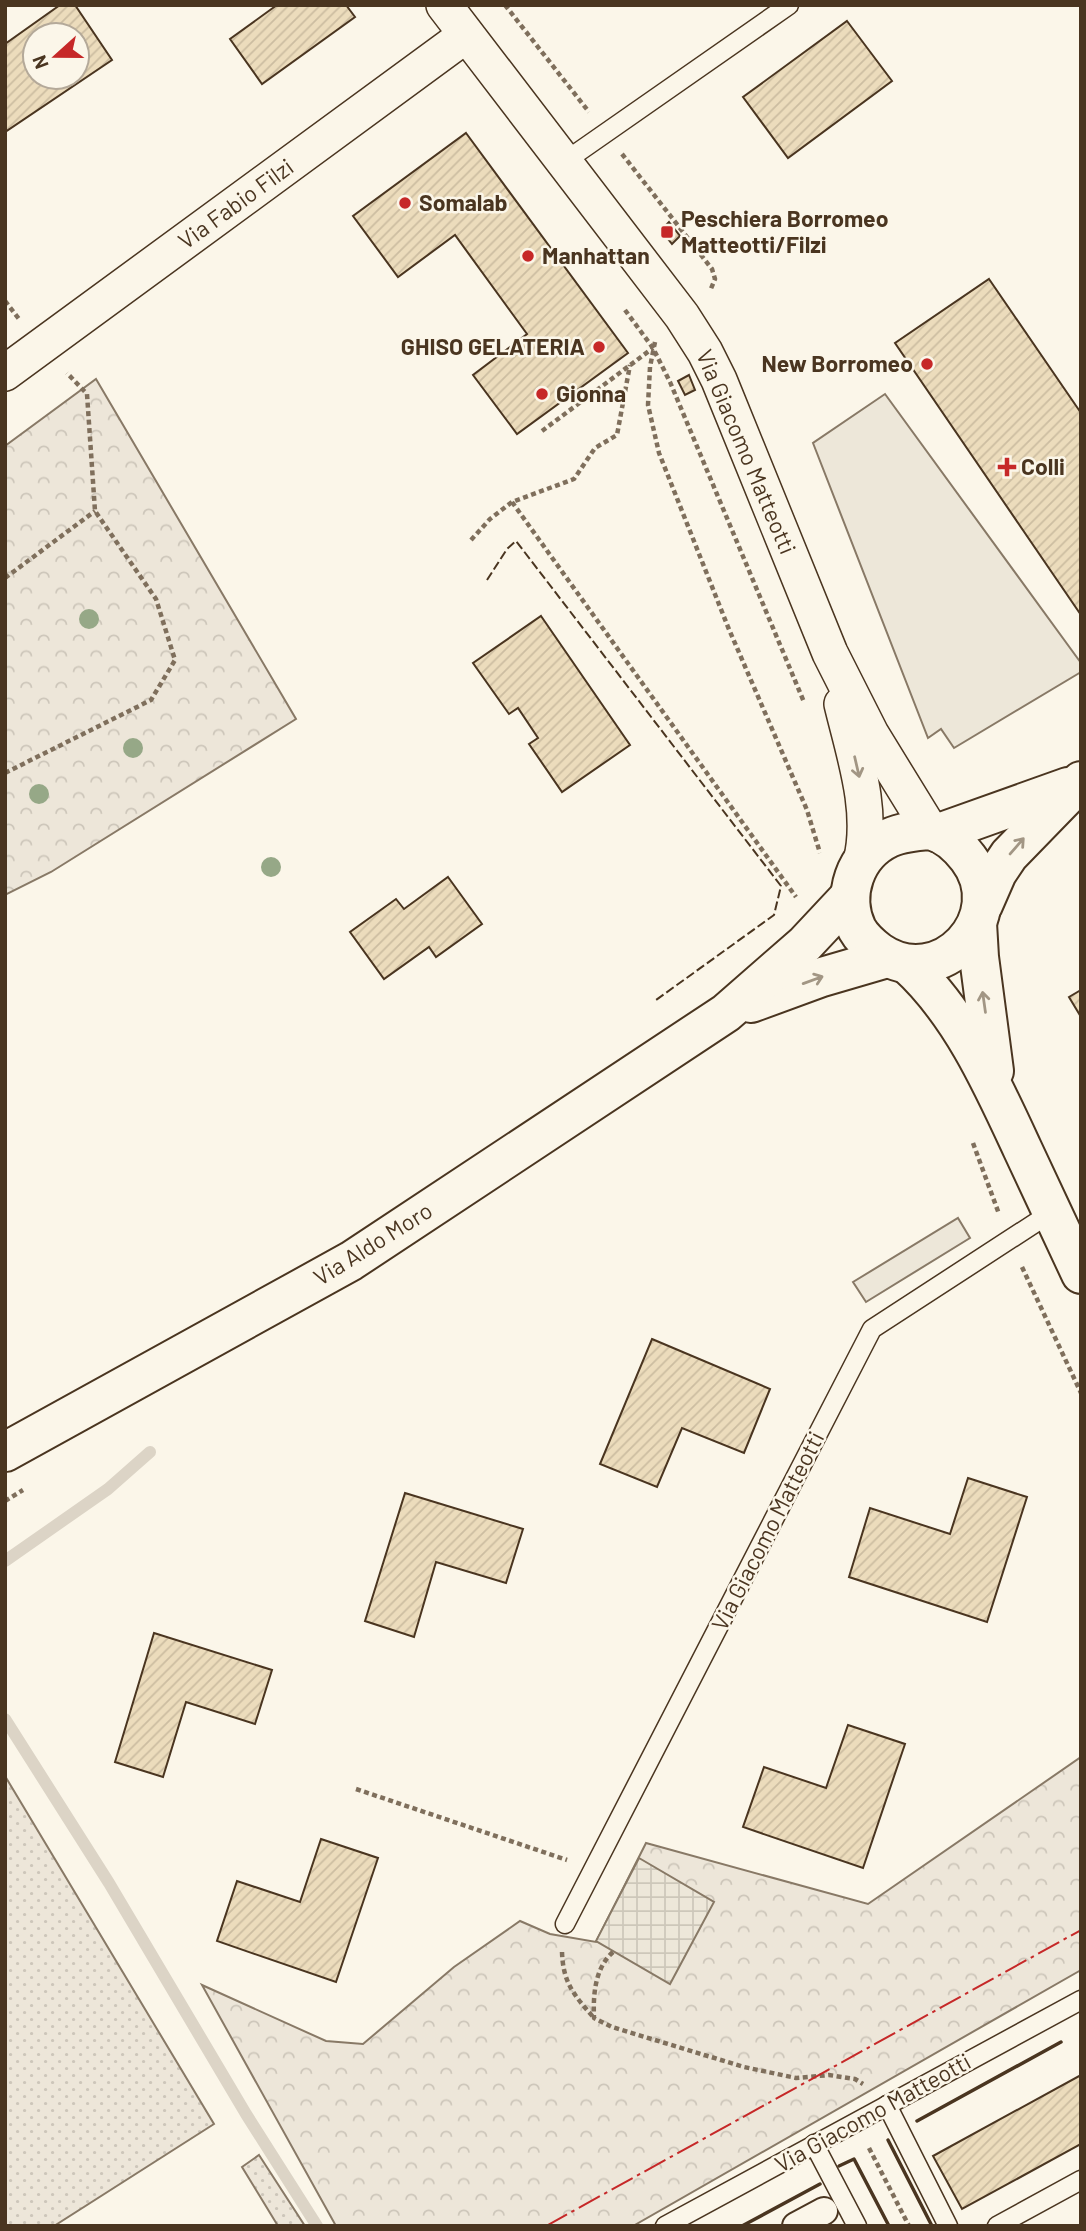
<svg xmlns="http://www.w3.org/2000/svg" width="1086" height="2231" viewBox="0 0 1086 2231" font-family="Barlow,sans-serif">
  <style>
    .park { fill: url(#park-crowns); stroke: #887966; stroke-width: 2 }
    .garden { fill: url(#garden-dots); stroke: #887966; stroke-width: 2 }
    .parking { fill: #ede7d9; stroke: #887966; stroke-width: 2 }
    .plaza { fill: url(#plaza-grid); stroke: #887966; stroke-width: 2 }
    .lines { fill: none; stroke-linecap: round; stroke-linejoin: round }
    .stream { stroke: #dcd4c6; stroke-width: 12 }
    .building { fill: url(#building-hatch); stroke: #4a3520; stroke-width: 2; fill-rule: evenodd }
    .service-casing { stroke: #4a3520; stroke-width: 21 }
    .pedestrian-casing { stroke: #4a3520; stroke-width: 30 }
    .minor-casing { stroke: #4a3520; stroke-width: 38 }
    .tertiary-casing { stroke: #4a3520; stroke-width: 42 }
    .path { stroke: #7f6f5c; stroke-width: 4.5; stroke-dasharray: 5 3.5; stroke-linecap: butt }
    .service { stroke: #fbf6e9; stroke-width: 18 }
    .pedestrian { stroke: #fbf6e9; stroke-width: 26 }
    .minor { stroke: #fbf6e9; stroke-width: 35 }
    .tertiary { stroke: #fbf6e9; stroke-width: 38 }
    .fence { stroke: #4a3520; stroke-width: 2; stroke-dasharray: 9 3.5; stroke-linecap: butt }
    .wall { stroke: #4a3520; stroke-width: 3.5 }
    .power { stroke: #c62828; stroke-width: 2; stroke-dasharray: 24 5 3.5 5; stroke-linecap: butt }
    .tree { fill: #96a887 }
    .oneway { stroke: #a29684 }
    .poi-dot { fill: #c62828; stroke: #fbf6e9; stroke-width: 2.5 }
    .labels { text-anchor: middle; stroke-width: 5; stroke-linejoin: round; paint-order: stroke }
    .poi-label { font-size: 23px; font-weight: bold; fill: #4a3520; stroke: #fbf6e9; text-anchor: start }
    .street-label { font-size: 23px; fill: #4a3520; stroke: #fbf6e9 }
  </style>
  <defs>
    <pattern id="park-crowns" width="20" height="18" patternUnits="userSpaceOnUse" patternTransform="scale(1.75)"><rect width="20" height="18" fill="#ede6d9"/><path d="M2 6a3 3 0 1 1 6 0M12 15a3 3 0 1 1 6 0" fill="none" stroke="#cdc6ba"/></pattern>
    <pattern id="garden-dots" width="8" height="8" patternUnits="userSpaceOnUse" patternTransform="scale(1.75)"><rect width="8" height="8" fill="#ede6d9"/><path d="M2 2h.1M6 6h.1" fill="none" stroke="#cdc6ba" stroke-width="1.8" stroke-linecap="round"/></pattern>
    <pattern id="plaza-grid" width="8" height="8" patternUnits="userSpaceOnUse" patternTransform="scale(1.75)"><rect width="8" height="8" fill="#ede7d9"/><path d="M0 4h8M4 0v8" fill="none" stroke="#cdc7ba"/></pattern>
    <pattern id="building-hatch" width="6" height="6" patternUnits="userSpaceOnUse" patternTransform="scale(1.75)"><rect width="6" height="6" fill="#ecdcbc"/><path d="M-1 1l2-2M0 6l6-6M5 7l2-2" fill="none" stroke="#ccbda1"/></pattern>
  </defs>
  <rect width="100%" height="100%" fill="#fbf6e9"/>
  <!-- park -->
  <g class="park">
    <polygon points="96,379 296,719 51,872 5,895 5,446"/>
    <polygon points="1081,1757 1081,1970 633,2226 336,2226 202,1985 326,2041 363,2044 454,1967 520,1921 550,1934 596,1942 646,1843 868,1904"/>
  </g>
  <!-- garden -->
  <g class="garden">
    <polygon points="5,1776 214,2124 54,2226 5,2226"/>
    <polygon points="259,2155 305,2226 306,2226 278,2226 242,2167"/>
  </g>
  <!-- parking -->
  <g class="parking">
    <polygon points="885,394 1081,663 1081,672 954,748 941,729 928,738 813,443"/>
    <polygon points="958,1218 970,1238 866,1302 853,1282"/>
  </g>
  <!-- plaza -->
  <polygon class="plaza" points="639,1858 714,1902 670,1984 596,1941"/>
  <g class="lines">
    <!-- stream -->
    <g class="stream">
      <polyline points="5,1561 108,1489 150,1452"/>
      <polyline points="5,1719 109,1883 246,2114 317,2226"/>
    </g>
  </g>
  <!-- building -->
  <g class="building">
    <path d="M60,5h15l37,55 -107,72v-88zM35,35h42v42h-42z"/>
    <polygon points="277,5 346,5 355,17 262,84 230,39"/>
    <polygon points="847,21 892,81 788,158 743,97"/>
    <polygon points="466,133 628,353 517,434 473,375 527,334 455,235 398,277 353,216"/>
    <polygon points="669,222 680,236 672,244 661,230"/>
    <polygon points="989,279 1081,413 1081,615 895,343"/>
    <polygon points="689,375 695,390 685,395 678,381"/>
    <polygon points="541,616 630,745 562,792 529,744 538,738 518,708 509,714 473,663"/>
    <polygon points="448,877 482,924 436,957 429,947 384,979 350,932 396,899 404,909"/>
    <polygon points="1081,990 1081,1017 1069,997"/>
    <polygon points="652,1339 770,1389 744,1453 682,1428 657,1487 600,1464"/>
    <polygon points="968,1478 1027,1497 987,1622 849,1577 870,1508 950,1534"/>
    <polygon points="405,1493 523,1529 506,1583 436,1562 414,1637 365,1621"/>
    <polygon points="154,1633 272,1670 255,1724 186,1702 163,1777 115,1762"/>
    <polygon points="848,1725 905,1744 863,1868 743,1827 764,1767 826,1788"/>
    <polygon points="321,1839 378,1858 336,1982 217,1941 237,1881 300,1902"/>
    <polygon points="1081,2075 1081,2144 962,2209 933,2156"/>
  </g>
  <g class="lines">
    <defs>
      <g id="service">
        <polyline points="564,162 789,5"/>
        <polyline points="565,1924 872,1329 1052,1212"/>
        <polyline points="887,2105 948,2226"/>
        <polyline points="814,2144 857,2226"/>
        <polyline points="665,2226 1081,2000"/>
        <polyline points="997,2226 1081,2180"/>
      </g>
      <polyline id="pedestrian" points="796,2226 824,2211"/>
      <g id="minor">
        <polyline points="444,5 682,316 705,352 719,380 830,653 871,734 930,830"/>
        <polyline points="5,373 466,35"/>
        <path d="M842,704c12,50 32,107 19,158"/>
      </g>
      <g id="tertiary">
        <path d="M930,830c16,4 28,15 38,28 45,59 -28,136 -89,94 -8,-6 -17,-14 -22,-23 -16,-34 -2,-75 32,-91 13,-6 27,-7 41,-8z"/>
        <polyline points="939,833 1068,787"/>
        <polyline points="983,905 997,873 1009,855 1081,781"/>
        <polyline points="977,923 979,957 994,1071"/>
        <path d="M907,964c53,48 85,119 115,184 20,42 39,84 59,126"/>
        <polyline points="751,1003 822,977 887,958"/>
        <polyline points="5,1452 351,1261 726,1013 805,944 849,897"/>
      </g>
    </defs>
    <!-- service casing -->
    <use href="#service" class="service-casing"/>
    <!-- pedestrian casing -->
    <use href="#pedestrian" class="pedestrian-casing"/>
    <!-- minor casing -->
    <use href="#minor" class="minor-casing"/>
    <!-- tertiary casing -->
    <use href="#tertiary" class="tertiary-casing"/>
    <!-- path -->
    <g class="path">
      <polyline points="505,5 589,112"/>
      <polyline points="622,154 712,269 715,279 710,291"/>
      <polyline points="5,301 19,319"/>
      <polyline points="625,310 653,348 670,382 804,702"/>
      <polyline points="655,342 650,367 648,405 659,453 728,627 807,810 820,853"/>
      <polyline points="542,431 653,348"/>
      <polyline points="512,502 796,897"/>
      <polyline points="471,540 490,519 512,502 574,479 595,448 617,435 630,365"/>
      <polyline points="5,578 95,511"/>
      <polyline points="5,773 151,700 175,660 156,599 95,511 87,394 67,373"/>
      <polyline points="973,1143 999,1214"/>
      <polyline points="1022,1267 1081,1393"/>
      <polyline points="5,1501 23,1490"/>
      <polyline points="356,1789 567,1860"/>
      <path d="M562,1952c1,31 12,43 32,66"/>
      <path d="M613,1952c-18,16 -20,42 -19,66l18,9 132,40 52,11 33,-3 26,4 8,5"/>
      <polyline points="869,2148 909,2226"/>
    </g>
    <!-- service -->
    <use href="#service" class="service"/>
    <!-- pedestrian -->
    <use href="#pedestrian" class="pedestrian"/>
    <!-- minor -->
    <use href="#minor" class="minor"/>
    <!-- tertiary -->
    <use href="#tertiary" class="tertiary"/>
    <!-- fence -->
    <polyline class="fence" points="487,580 507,549 516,541 781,886 774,915 656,1000"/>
    <!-- wall -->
    <g class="wall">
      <polyline points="917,2121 1061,2042"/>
      <polyline points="888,2140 932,2226"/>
      <polyline points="839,2166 854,2159 889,2226"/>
      <polyline points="742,2226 820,2184"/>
    </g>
    <!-- power -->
    <polyline class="power" points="546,2226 1081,1930"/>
  </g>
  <!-- trees -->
  <g class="tree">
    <circle cx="89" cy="619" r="10"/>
    <circle cx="133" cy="748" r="10"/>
    <circle cx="39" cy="794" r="10"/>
    <circle cx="271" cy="867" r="10"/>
  </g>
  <!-- one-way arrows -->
  <defs><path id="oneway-shaft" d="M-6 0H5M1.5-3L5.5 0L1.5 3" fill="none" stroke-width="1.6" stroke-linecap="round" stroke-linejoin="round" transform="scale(1.75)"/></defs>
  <g class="oneway">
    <use href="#oneway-shaft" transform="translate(857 767) rotate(77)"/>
    <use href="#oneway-shaft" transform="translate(1017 846) rotate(-49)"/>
    <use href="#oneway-shaft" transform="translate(813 980) rotate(-20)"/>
    <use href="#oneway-shaft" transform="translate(984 1002) rotate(-98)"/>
  </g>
  <!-- markers -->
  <g class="poi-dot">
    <circle cx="405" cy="203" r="7"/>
    <rect x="660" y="225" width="14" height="14" rx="3.5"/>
    <circle cx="528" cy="256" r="7"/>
    <circle cx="599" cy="347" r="7"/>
    <circle cx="927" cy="364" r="7"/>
    <circle cx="542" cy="394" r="7"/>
    <path d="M1003.5 456.5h7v7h7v7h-7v7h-7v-7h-7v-7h7z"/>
  </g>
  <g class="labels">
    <!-- poi labels -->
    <g class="poi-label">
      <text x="419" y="211">Somalab</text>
      <text x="681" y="227">Peschiera Borromeo<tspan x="681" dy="26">Matteotti/Filzi</tspan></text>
      <text x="542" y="264">Manhattan</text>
      <text x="585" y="355" text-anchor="end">GHISO GELATERIA</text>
      <text x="913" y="372" text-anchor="end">New Borromeo</text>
      <text x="556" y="402">Gionna</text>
      <text x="1021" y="475">Colli</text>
    </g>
    <!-- street labels -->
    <g class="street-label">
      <text transform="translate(236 204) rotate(-36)" y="8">Via Fabio Filzi</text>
      <text transform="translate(746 452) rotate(67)" y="8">Via Giacomo Matteotti</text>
      <text transform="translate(373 1244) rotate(-32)" y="8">Via Aldo Moro</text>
      <text transform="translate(768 1531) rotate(-63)" y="8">Via Giacomo Matteotti</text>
      <text transform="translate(873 2113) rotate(-29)" y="8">Via Giacomo Matteotti</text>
    </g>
  </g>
  <!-- border -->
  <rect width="1086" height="2231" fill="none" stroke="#4a3520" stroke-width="14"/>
  <!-- north arrow -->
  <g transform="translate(56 56) rotate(249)"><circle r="33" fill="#fbf6e9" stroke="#b4a999" stroke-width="2"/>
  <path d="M0-5L12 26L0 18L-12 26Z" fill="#c62828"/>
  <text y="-10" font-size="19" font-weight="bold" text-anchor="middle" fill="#4a3520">N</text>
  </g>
</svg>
